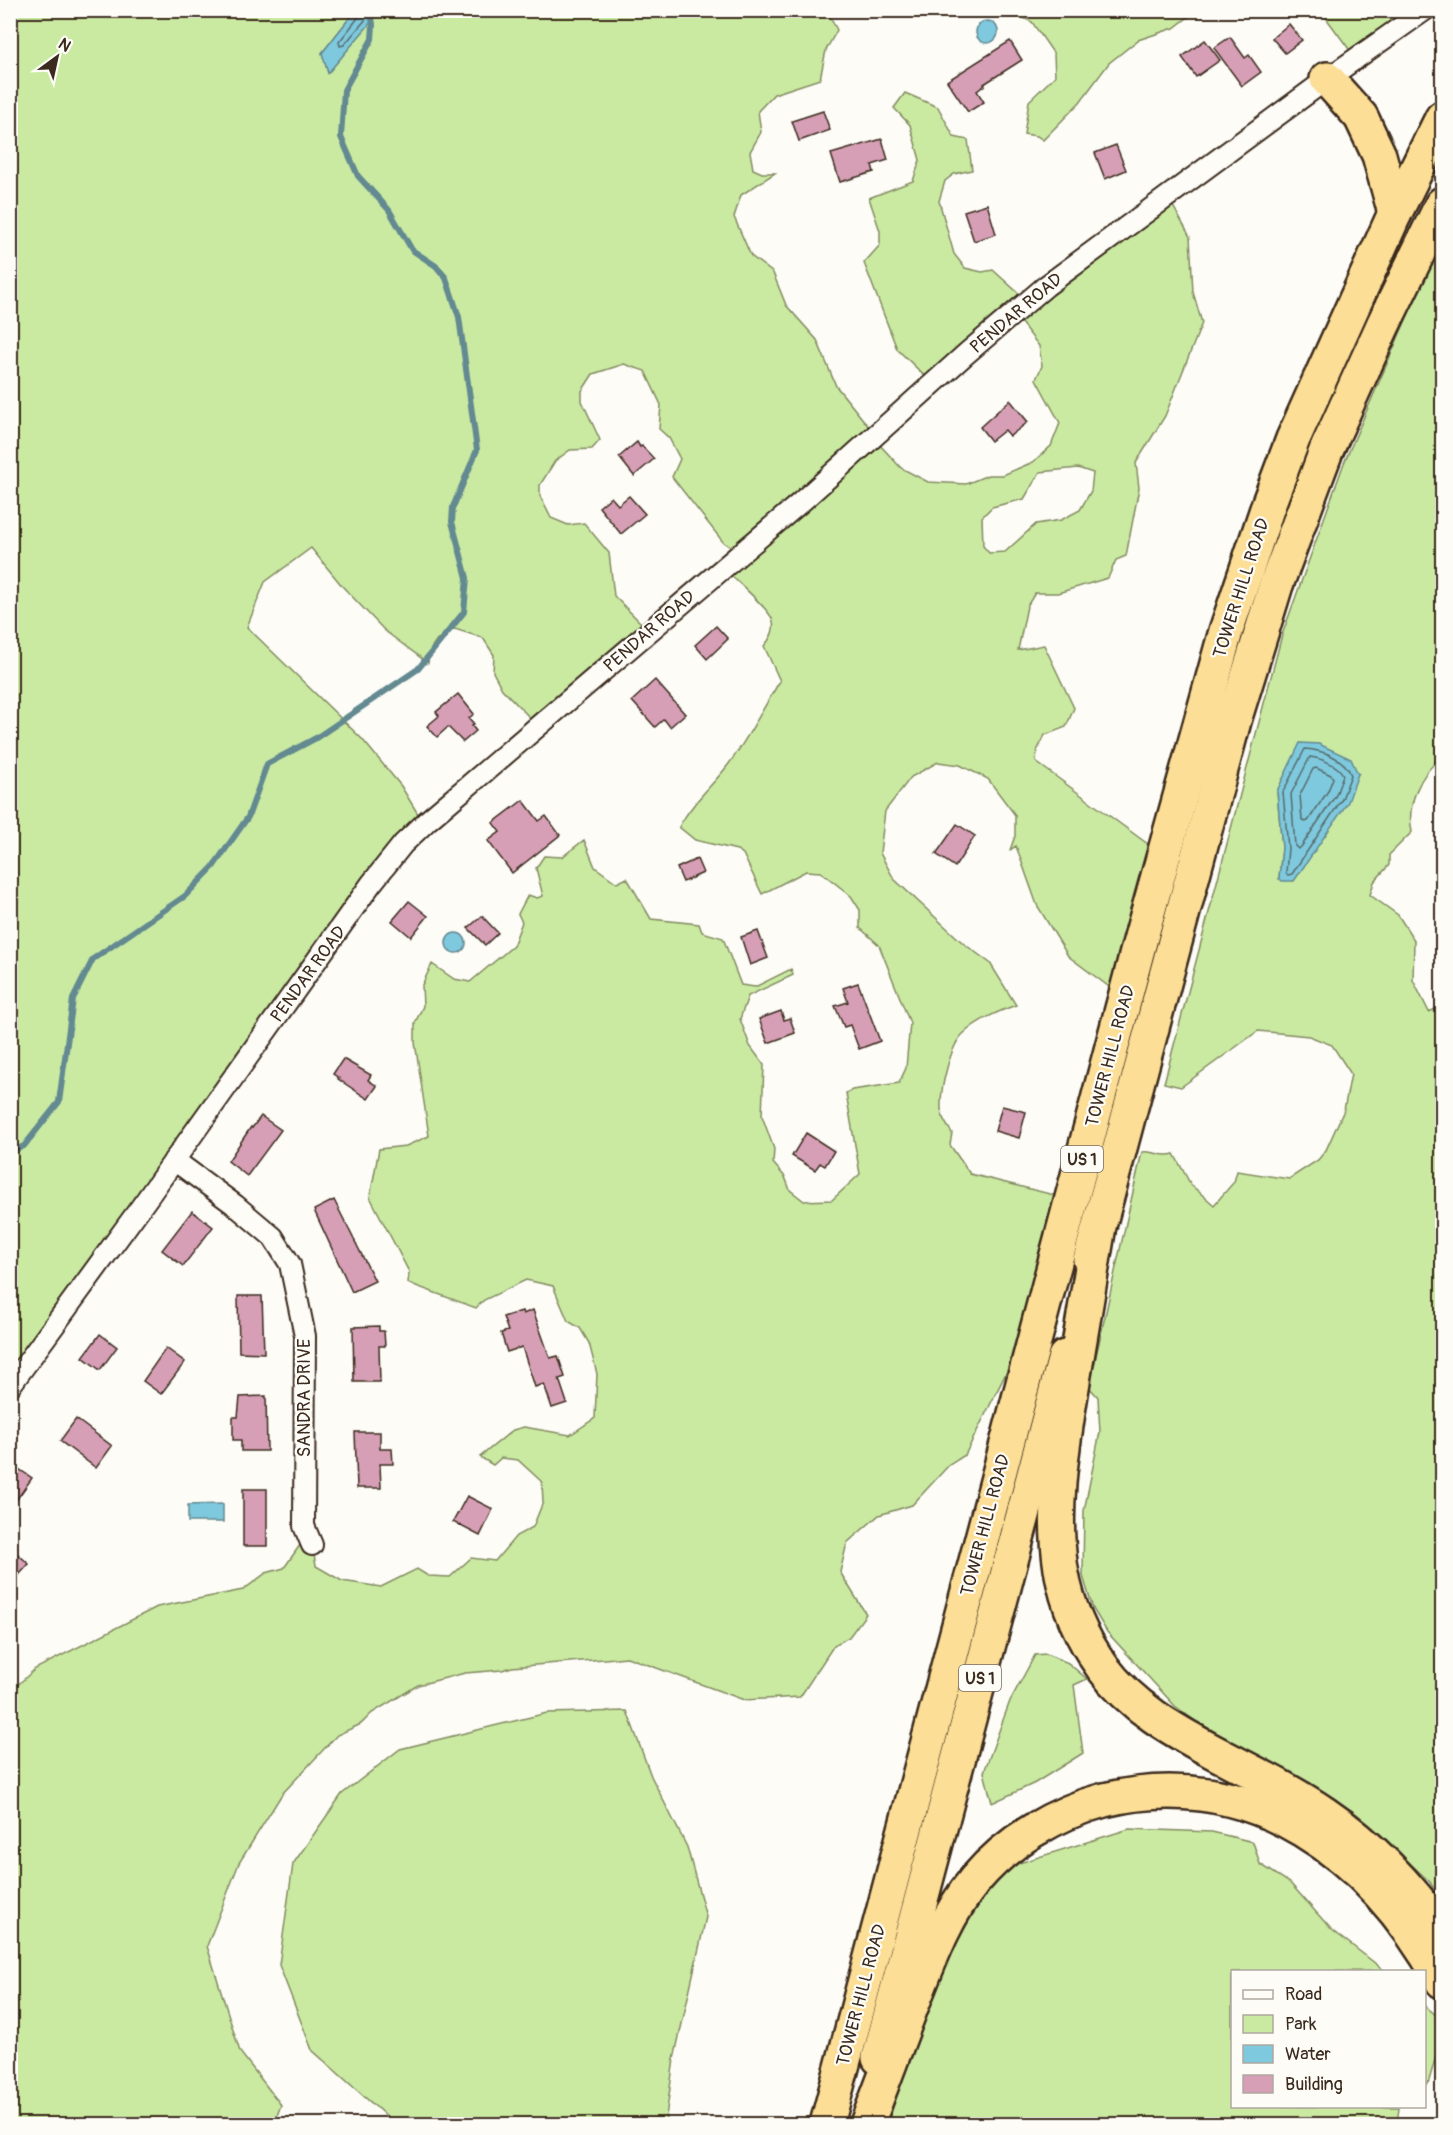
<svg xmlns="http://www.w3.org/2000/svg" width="1453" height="2135" viewBox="0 0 1453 2135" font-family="Pangolin,sans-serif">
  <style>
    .green { fill: #caeaa2; stroke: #828a60; stroke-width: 1.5; fill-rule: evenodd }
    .water { fill: #7ec9de; stroke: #638991; stroke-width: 1.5 }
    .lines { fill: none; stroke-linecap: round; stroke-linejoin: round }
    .shore { stroke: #566a6b; stroke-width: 1.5 }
    .stream { stroke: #638991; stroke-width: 6 }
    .building { fill: #d69fb5; stroke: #3b2a1e; stroke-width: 1.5 }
    .minor-casing { stroke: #3b2a1e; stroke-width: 24 }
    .trunk-casing { stroke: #3b2a1e; stroke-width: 38 }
    .motorway-casing { stroke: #3b2a1e; stroke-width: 38 }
    .minor { stroke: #fdfcf7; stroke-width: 20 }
    .trunk { stroke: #fcde96; stroke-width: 33 }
    .motorway { stroke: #fcde96; stroke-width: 33 }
    .labels { text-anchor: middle; stroke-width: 4.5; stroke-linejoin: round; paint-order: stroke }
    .shield { fill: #fdfcf7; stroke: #75695f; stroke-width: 1.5 }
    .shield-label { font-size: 16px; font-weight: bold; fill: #3b2a1e }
    .street-label { font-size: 18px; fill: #3b2a1e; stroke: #fdfcf7 }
  </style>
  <rect width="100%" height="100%" fill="#fdfcf7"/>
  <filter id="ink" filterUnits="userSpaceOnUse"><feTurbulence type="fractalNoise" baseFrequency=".0167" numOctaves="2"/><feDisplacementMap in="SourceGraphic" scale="12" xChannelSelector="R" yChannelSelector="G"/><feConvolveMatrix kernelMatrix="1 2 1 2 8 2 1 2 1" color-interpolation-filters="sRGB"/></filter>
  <g filter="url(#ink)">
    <!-- green -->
    <g class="green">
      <path d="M11,11h344l-33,42 6,20 44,-52 1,-10h454l10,19 -11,20 -6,29 -46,15 -16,17 3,21 -11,20 3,17 9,4h13l-34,22 -7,22 17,39 22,17 13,32 31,35 19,46 37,46 6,12 22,24 27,14 38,2 22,-9h15l30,-13 18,-16 9,-23 -24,-44 6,-13 -3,-20 -21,-27 -87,63 -34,-33 -33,-86 16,-18v-14l-11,-33 44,-17 7,-21 -10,-35 -16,-17 11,-15 33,14 16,30 14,3 4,30 -18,4 -9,7 -6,20 15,53 11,14 17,4 11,-2 32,29 142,-98 6,5 17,31 3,55 9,31 -37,93 -29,47 3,25 -13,68 -10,4 -8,18 -50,15h-23l-8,13 -9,44 26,-5 30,63 -8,19 -21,8 -8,16 -1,11 120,88 -40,142 -48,-36 -31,-51 -21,-59 -6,4 5,-14v-21l-27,-36 -28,-14 -22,-3 -27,15 -26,34 -5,42 14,26 69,64 27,20 26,42c-19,7 -38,15 -53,29 -13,12 -23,56 -22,74 0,10 6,17 11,25l-2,12 20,29 96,24 -39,133 -62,124 -16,10 -37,40 -33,10 -32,28 -7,29 26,42 -17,23 -15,8 -34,52 -56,3 -117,-43 -115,10 -10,3 -37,3 -47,12 -46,28 -11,11 -24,11 -55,59 -43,69 -32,83 33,106 41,53 -7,19h-263v-433l24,-22 122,-62 86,-17 23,-17 18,-5 23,-33 5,9 4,22 26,15 39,6 36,-18 11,7 22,1 21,-19 24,3 21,-25 17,-9 10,-25 -1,-20 -24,-22 -17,-2 -8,7 -13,-8 33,-27 11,-3 46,8 25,-17 2,-44 -8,-31 -9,-15 -12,-7 -15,-35 -27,-6 -42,20 -8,8 -68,-25 1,-11 -39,-75 9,-48 27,-3 23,-10 -14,-94v-19l8,-17 -1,-21 10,-21 22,15 16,3 43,-36 9,-24 -4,-8 10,-19 9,3 6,-2 -7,-28 8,-12 18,1 22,-17 11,27 22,16 10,-5 24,41 48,5 3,8 21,6 18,47 14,2 36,-18 2,6 -45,21 -8,23 10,27 14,19 -2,51 12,33 -1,14 12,14 5,13 14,11 28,-1 28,-26 -14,-81 6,-3 47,-7 7,-15 4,-45 -31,-78 -19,-17v-18l-9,-14 -30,-24 -15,-1 -44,23 -19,-40 -6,-4 -42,-10 -16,-13c11,-22 34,-42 49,-62 20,-26 35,-57 52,-84l-16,-35c6,-6 11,-16 9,-25 -3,-12 -39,-42 -49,-52l12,-18 -13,-9 -51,-65 8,-18 -11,-21 -10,-9 2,-24 -16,-34 -21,-7 -31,10 -11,17v10l18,39 -8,9 -22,1 -15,11 -15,24v11l11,22 17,7 16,-2 25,30 5,43 32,32 -111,95 -33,-34 -9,-17 1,-17 -11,-17 -28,-9c-18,9 -25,13 -27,34l-43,-32 -42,-44 -32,-39 -46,34 -18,45 115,112 39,47 23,38 -413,563zM1078,468l15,5 -2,18 -11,19 -19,10 -25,4 -31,28 -16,1 -6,-7 -1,-29 10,-10 32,-8 16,-27z"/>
      <polygon points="1016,11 1196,11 1174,28 1138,40 1109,63 1080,102 1043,140 1037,136 1024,134 1029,101 1055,76 1054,54 1032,22 1019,16"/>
      <polygon points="1321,11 1434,11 1357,60"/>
      <path d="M1442,243v514c-22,16 -36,48 -30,75l-23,23v10l-15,17 -4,13 28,20 16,25 -1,40 16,32 13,-6v896l-12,-20 -73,-68 -45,-28 -1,-3 -41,-16 -49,-27 -46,-34 -68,-74 -14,-23 -10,-33 1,-65 16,-79 -2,-35 -9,-10 53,-235c12,-2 17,6 32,2l17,31 23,20 20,-23 3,-11 52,8 29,-19 8,-10 18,-40 7,-36 -19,-29 -23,-9 -51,-5 -77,56 -17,-4 118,-448 62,-172 77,-178zM1358,774l-79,104 3,-30 -5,-57z"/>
      <polygon points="1046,1654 1068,1663 1087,1679 1074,1685 1083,1753 1035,1783 992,1803 984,1772 1010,1701 1035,1655"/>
      <polygon points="627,1711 651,1776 687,1847 706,1917 674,2059 665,2124 395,2124 312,2050 279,1965 293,1864 342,1794 400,1749 547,1713"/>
      <polygon points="1129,1829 1212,1832 1253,1842 1260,1864 1290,1883 1331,1929 1385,1971 1232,1972 1232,2106 1399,2107 1397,2124 888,2124 929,1985 1000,1869"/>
      <polygon points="1424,2005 1437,2016 1442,2036 1428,2084 1425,2085"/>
    </g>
    <!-- water -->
    <g class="water">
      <polygon points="355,11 373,11 372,21 328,73 322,53"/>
      <circle cx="987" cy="32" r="11"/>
      <polygon points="1300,743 1319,744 1351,759 1358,774 1348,802 1294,881 1282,881 1279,878 1282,848 1277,791"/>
      <circle cx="456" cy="943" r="10"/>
      <polygon points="223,1504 223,1522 188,1522 188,1505"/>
    </g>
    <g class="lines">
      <!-- shore -->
      <g class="shore">
        <polyline points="360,10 358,18 339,42 340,46 344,45 366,19 367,10"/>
        <path d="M1305,749c17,1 40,9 46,26l-9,24 -50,75 -4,1 -2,-2 2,-25 -5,-56z"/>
        <path d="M1310,757c10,1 29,8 33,18l-7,20 -35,52 -3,2 -3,-3 -4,-52z"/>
        <polygon points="1316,768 1331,775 1333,778 1328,791 1308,821 1305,822 1302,820 1300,795 1313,769"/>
      </g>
      <!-- stream -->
      <polyline class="stream" points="10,1152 24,1146 59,1102 73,999 93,959 185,896 213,867 248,817 267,764 316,738 418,669 464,612 467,578 452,522 453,507 477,450 459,317 446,278 436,266 412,250 389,210 358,176 341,137 344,90 372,39 373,25 371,10"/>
    </g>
    <!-- building -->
    <g class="building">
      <polygon points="1289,24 1302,40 1285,53 1272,38"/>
      <polygon points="1230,37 1245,58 1249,55 1261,72 1242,86 1214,48"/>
      <polygon points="1205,40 1220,60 1196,77 1182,57"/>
      <polygon points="1010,41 1022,60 984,84 985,85 977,91 984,102 968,112 947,81"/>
      <polygon points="823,111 830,130 799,141 792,121"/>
      <polygon points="882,139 888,160 872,165 874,172 840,182 831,154"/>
      <polygon points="1116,145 1126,170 1105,179 1095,153"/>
      <polygon points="987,204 996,234 974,241 964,211"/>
      <polygon points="1010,400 1028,422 1010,436 1005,430 991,441 980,427"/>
      <polygon points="637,442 640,447 642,446 654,459 634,476 619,457"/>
      <polygon points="629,496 645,514 621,534 599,507 611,497 618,505"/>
      <polygon points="716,626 728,639 707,659 695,645"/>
      <polygon points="655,680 685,714 670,727 664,719 655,727 632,701"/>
      <polygon points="458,694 474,714 469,718 474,724 472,726 476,731 463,742 448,727 437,737 427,726 439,716 436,712"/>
      <polygon points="523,800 539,821 546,816 560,835 512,873 488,841 500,832 493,823"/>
      <polygon points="957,824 975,836 955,867 936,854"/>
      <polygon points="697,859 703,873 683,882 677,868"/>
      <polygon points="409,901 428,916 411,937 392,921"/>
      <polygon points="482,916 498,933 485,945 468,928"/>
      <polygon points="758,931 768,958 750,965 741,937"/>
      <polygon points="858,983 880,1041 859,1049 850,1025 844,1027 835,1006 848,1002 843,988"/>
      <polygon points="781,1011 784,1020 790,1018 795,1033 768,1043 759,1019"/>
      <polygon points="343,1059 371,1075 368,1080 377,1086 368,1099 338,1079 339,1078 333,1074"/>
      <polygon points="1002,1106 1026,1112 1019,1138 995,1131"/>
      <polygon points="261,1116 281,1130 247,1176 228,1161 251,1127 252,1128"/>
      <polygon points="806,1133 834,1151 825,1166 820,1163 815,1170 792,1156"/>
      <polygon points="334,1200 375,1281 352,1292 314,1210"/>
      <polygon points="192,1211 213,1227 183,1266 162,1250"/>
      <polygon points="238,1296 262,1296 264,1353 239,1352"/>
      <polygon points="533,1310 550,1358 558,1356 565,1377 559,1379 567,1403 552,1408 544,1384 535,1387 522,1347 507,1352 501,1333 508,1331 503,1317 522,1311 523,1314"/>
      <polygon points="379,1326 379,1331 384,1331 385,1346 379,1346 380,1382 354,1382 353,1327"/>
      <polygon points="100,1334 117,1347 100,1370 83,1357"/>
      <polygon points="166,1348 185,1362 161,1394 143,1381"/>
      <polygon points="266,1396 267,1451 241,1451 241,1440 233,1440 233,1417 238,1417 240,1397"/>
      <polygon points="76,1419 112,1446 96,1468 60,1441"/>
      <polygon points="355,1432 380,1432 380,1449 392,1449 393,1464 380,1464 381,1488 357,1488"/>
      <polygon points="10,1463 32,1478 10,1509"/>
      <rect x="243" y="1489" width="24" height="57"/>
      <polygon points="467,1496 493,1509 480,1536 453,1522"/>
      <polygon points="10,1547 29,1564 19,1575 10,1568"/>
    </g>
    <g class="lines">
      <defs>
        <g id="minor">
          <polyline points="174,1160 235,1205 273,1237 290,1264 305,1336 304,1526 312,1545"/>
          <polyline points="10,1386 146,1200 371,884 403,844 427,821 801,502 967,353 1046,286 1327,79 1425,10"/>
        </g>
        <g id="trunk">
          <polyline points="1327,79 1361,117 1379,155 1395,213"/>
          <polyline points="1090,1260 1234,721 1276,585 1326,451 1383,325 1442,204"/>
          <polyline points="879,2058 1065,1357"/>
          <polyline points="827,2124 1140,941 1226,631 1270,500 1293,439 1395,213 1442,118"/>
        </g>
        <g id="motorway">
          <path d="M1098,1232c-8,48 -16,96 -24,143 -10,63 -23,131 -13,194 6,36 21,70 42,99 29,39 70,62 111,84 38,20 76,38 111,62 47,32 85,72 117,118"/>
          <path d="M867,2124c15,-39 30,-79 45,-119 17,-43 33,-89 63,-125 33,-39 80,-67 129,-80 150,-36 268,56 338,181"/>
        </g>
      </defs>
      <!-- minor casing -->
      <use href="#minor" class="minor-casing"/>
      <!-- trunk casing -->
      <use href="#trunk" class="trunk-casing"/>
      <!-- motorway casing -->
      <use href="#motorway" class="motorway-casing"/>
      <!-- minor -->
      <use href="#minor" class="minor"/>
      <!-- trunk -->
      <use href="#trunk" class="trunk"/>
      <!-- motorway -->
      <use href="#motorway" class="motorway"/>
    </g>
  </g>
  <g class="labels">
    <!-- shield labels -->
    <g class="shield">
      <rect x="1061" y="1146" width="42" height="26" rx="4.5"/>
      <rect x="959" y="1665" width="42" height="26" rx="4.5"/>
    </g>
    <g class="shield-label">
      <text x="1082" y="1165">US 1</text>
      <text x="980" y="1684">US 1</text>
    </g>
    <!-- street labels -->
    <g class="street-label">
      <text transform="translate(1016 313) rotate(-40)" y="6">PENDAR ROAD</text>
      <text transform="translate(1241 588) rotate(-72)" y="6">TOWER HILL ROAD</text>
      <text transform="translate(649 631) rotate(-41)" y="6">PENDAR ROAD</text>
      <text transform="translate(308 974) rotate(-54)" y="6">PENDAR ROAD</text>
      <text transform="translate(1110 1056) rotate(-75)" y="6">TOWER HILL ROAD</text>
      <text transform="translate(304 1398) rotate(-90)" y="6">SANDRA DRIVE</text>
      <text transform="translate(985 1525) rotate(-75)" y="6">TOWER HILL ROAD</text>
      <text transform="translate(861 1995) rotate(-75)" y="6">TOWER HILL ROAD</text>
    </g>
  </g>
  <!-- margin -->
  <rect width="1453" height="2135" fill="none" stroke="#fdfcf7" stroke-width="36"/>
  <rect x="18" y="18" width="1417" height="2099" fill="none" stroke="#3b2a1e" stroke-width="2" filter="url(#ink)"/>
  <!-- legend -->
  <rect x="1231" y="1970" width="195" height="138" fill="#fdfcf7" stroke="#afa8a0" stroke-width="1.5"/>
  <rect x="1243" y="1990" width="30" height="9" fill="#fdfcf7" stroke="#afa8a0" stroke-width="1.5"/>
  <text x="1285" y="2000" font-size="18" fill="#3b2a1e">Road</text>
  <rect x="1243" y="2015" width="30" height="18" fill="#caeaa2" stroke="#afa8a0" stroke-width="1.5"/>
  <text x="1285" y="2030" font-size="18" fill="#3b2a1e">Park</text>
  <rect x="1243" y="2045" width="30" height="18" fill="#7ec9de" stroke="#afa8a0" stroke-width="1.5"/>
  <text x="1285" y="2060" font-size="18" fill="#3b2a1e">Water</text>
  <rect x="1243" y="2075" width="30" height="18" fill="#d69fb5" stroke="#afa8a0" stroke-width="1.5"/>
  <text x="1285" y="2090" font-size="18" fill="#3b2a1e">Building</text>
  <!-- north arrow -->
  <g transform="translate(57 57) rotate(33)" stroke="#fdfcf7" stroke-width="4.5" paint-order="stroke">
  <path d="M0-4.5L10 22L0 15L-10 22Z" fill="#3b2a1e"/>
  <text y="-9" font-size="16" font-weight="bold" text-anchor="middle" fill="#3b2a1e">N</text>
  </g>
</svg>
